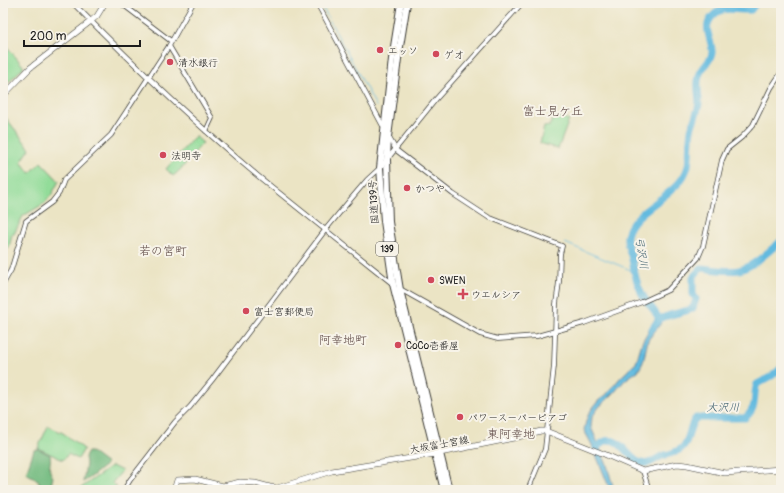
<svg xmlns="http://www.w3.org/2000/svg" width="784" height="493" viewBox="0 0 784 493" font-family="Pangolin,'Klee One',sans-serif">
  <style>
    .green { fill: #92dc99; stroke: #577c5a }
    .forest { fill: #75bc81; stroke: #486c4e }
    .water { fill: #62badf; stroke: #3f6b7e }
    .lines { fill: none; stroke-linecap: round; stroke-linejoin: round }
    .stream { stroke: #62badf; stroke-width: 1 }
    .river { stroke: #62badf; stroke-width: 7 }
    .minor-casing { stroke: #3b3a35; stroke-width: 5.5 }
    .major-casing { stroke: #3b3a35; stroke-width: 6 }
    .highway-casing { stroke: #3b3a35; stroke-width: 8 }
    .minor { stroke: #fff; stroke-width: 4 }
    .major { stroke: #fff; stroke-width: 5 }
    .highway { stroke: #fff; stroke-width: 6 }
    .poi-dot { fill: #d1495b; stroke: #f7f3e8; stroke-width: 1.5 }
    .labels { text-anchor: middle; stroke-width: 4; stroke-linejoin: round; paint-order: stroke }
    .shield { fill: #f7f3e8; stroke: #5e5c59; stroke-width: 1 }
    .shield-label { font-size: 9px; font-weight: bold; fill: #1c1c1c }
    .poi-label { font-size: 10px; fill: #1c1c1c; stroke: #f7f3e8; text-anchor: start }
    .street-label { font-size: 10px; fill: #1c1c1c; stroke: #f7f3e8 }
    .water-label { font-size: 11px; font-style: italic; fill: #385b6a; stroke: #f7f3e8 }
    .quarter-label { font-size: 12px; fill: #5b4643; stroke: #f7f3e8 }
  </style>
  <rect width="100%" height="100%" fill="#f7f3e8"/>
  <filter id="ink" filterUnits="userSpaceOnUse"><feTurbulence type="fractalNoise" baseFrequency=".025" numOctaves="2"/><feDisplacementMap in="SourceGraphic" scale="8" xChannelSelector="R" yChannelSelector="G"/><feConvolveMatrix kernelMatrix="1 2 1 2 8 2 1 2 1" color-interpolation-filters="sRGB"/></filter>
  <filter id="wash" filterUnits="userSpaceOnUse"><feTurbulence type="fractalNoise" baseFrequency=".012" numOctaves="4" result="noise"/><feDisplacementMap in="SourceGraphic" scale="16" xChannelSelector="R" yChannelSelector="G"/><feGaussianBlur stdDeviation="0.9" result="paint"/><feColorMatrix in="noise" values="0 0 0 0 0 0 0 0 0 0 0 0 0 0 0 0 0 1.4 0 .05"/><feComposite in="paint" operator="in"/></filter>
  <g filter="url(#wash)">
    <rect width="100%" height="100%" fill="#ebe4c4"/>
    <!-- green -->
    <g class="green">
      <polygon points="3,42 24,67 3,87"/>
      <polygon points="3,114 30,149 21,162 30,173 41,162 59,181 52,194 45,203 23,216 14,234 12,234 9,248 3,244"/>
      <polygon points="555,115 569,120 558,149 540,143 544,127 550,126"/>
      <path d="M195,136l8,7c-11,11 -18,24 -30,33l-7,-7z"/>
      <polygon points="48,426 63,433 84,449 78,459 68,454 63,460 38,448"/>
      <polygon points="112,466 122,471 112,483 116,487 114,490 78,490"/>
    </g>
    <!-- forest -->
    <g class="forest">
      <path d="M38,449l12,6c2,10 -4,12 3,22l-3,13h-15l4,-5v-4l-6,-4 -7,-4 8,-23z"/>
      <polygon points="88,452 91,452 107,464 91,477 83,482 86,464 85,457"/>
    </g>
    <!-- water -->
    <polygon class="water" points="655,319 661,323 648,340 643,362 639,370 625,380 612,395 599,407 592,417 591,427 607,465 614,490 608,490 609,487 592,445 584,430 586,421 589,413 598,401 606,395 620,378 636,363 642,342"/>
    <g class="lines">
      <!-- stream -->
      <g class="stream">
        <polyline points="320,3 376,106"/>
        <polyline points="565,243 633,271"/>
      </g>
      <!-- river -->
      <g class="river">
        <path d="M659,319l11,-4 19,-5 4,-2 3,-9 -3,-5v-17l8,-9c11,1 27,4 38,2 14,-3 31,-20 42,-29"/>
        <path d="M652,329l7,-10c-5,-10 -12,-16 -17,-25 -6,-11 -8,-22 -10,-35 -2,-8 -6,-15 -5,-23 5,-28 54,-40 61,-70 2,-12 1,-24 3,-36 2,-9 7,-18 8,-27 0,-9 -3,-18 0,-27 2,-9 12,-14 13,-23 1,-15 -13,-26 4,-40 9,-7 25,-2 35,-3l5,-7"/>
        <path d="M596,448c2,-1 5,-4 7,-6 19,-10 27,26 45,21 5,-1 9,-5 14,-7 7,-2 14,-3 20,-8 9,-9 6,-22 14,-30h49c14,-12 7,-21 12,-34l15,-8 9,-8"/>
      </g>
    </g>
  </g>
  <g filter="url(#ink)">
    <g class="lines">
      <defs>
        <g id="minor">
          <path d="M73,3c59,60 120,119 185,173 45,36 90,72 135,108"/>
          <polyline points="121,3 171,41"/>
          <polyline points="317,3 384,128"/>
          <polyline points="169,46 212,118 206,131"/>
          <polyline points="388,136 396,150 453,194 488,217 562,246 560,254 559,282 556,304 554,366 545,449 528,490"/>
          <polyline points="3,284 11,270 26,221 52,202 59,193 64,180 111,135 169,46 193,3"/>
          <polyline points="400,289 480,334 498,339 537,336 584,323 642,302 668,290 698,258 703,246 722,160 727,149 742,137 753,125 771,88 781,73"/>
          <polyline points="643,471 649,490"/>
          <polyline points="124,490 130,480 175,422 190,407 212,380 326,229 350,200 367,180 380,168 436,99 522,3"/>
        </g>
        <g id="major">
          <polyline points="3,96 30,68 91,21 97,16 105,3"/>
          <polyline points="174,490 177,480 195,479 223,486 240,482 255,483 270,487 277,488 332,471 435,454 514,438 541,431 546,431 604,454 643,471 677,464 687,465 725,473 781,469"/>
        </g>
        <g id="highway">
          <polyline points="401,3 392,59 380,168 384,221 393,284 444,490"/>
          <polyline points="407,3 398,59 388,137 387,160 389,222 400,290 449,490"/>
        </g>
      </defs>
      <!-- minor casing -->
      <use href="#minor" class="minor-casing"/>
      <!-- major casing -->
      <use href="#major" class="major-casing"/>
      <!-- highway casing -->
      <use href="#highway" class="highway-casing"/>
      <!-- minor -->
      <use href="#minor" class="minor"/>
      <!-- major -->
      <use href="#major" class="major"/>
      <!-- highway -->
      <use href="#highway" class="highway"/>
    </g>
  </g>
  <!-- markers -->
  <g class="poi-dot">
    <circle cx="380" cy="50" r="4"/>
    <circle cx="436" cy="54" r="4"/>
    <circle cx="170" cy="62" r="4"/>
    <circle cx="163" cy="155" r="4"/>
    <circle cx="407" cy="188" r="4"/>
    <circle cx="431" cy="280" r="4"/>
    <path d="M461 288h4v4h4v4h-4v4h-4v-4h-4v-4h4z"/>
    <circle cx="246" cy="311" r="4"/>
    <circle cx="398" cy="345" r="4"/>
    <circle cx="460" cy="417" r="4"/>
  </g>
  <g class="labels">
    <!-- shield labels -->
    <rect class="shield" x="376" y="242" width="22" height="14" rx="3"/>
    <g class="shield-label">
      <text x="387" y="252">139</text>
    </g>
    <!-- poi labels -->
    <g class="poi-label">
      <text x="388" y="54">エッソ</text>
      <text x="444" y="58">ゲオ</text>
      <text x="178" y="66">清水銀行</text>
      <text x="171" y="159">法明寺</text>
      <text x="415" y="192">かつや</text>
      <text x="439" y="284">SWEN</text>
      <text x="471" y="298">ウエルシア</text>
      <text x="254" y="315">富士宮郵便局</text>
      <text x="406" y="349">CoCo壱番屋</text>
      <text x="468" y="421">パワースーパーピアゴ</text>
    </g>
    <!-- street labels -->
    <g class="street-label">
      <text transform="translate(373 202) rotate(-94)" y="4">国道139号</text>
      <text transform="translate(439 444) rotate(-10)" y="4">大坂富士宮線</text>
    </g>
    <!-- water labels -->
    <g class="water-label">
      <text transform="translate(642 253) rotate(81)" y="4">弓沢川</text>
      <text x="723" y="411">大沢川</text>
    </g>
    <!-- quarter labels -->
    <g class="quarter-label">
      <text x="553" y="115">富士見ケ丘</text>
      <text x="163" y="255">若の宮町</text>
      <text x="343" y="344">阿幸地町</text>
      <text x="511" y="438">東阿幸地</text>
    </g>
  </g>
  <!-- margin -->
  <rect width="784" height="493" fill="none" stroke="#f7f3e8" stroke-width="16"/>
  <!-- scale -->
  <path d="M24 40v6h116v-6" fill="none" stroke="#1c1c1c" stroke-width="2"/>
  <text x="30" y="40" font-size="12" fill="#1c1c1c" stroke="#f7f3e8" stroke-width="3" paint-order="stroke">200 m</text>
</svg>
